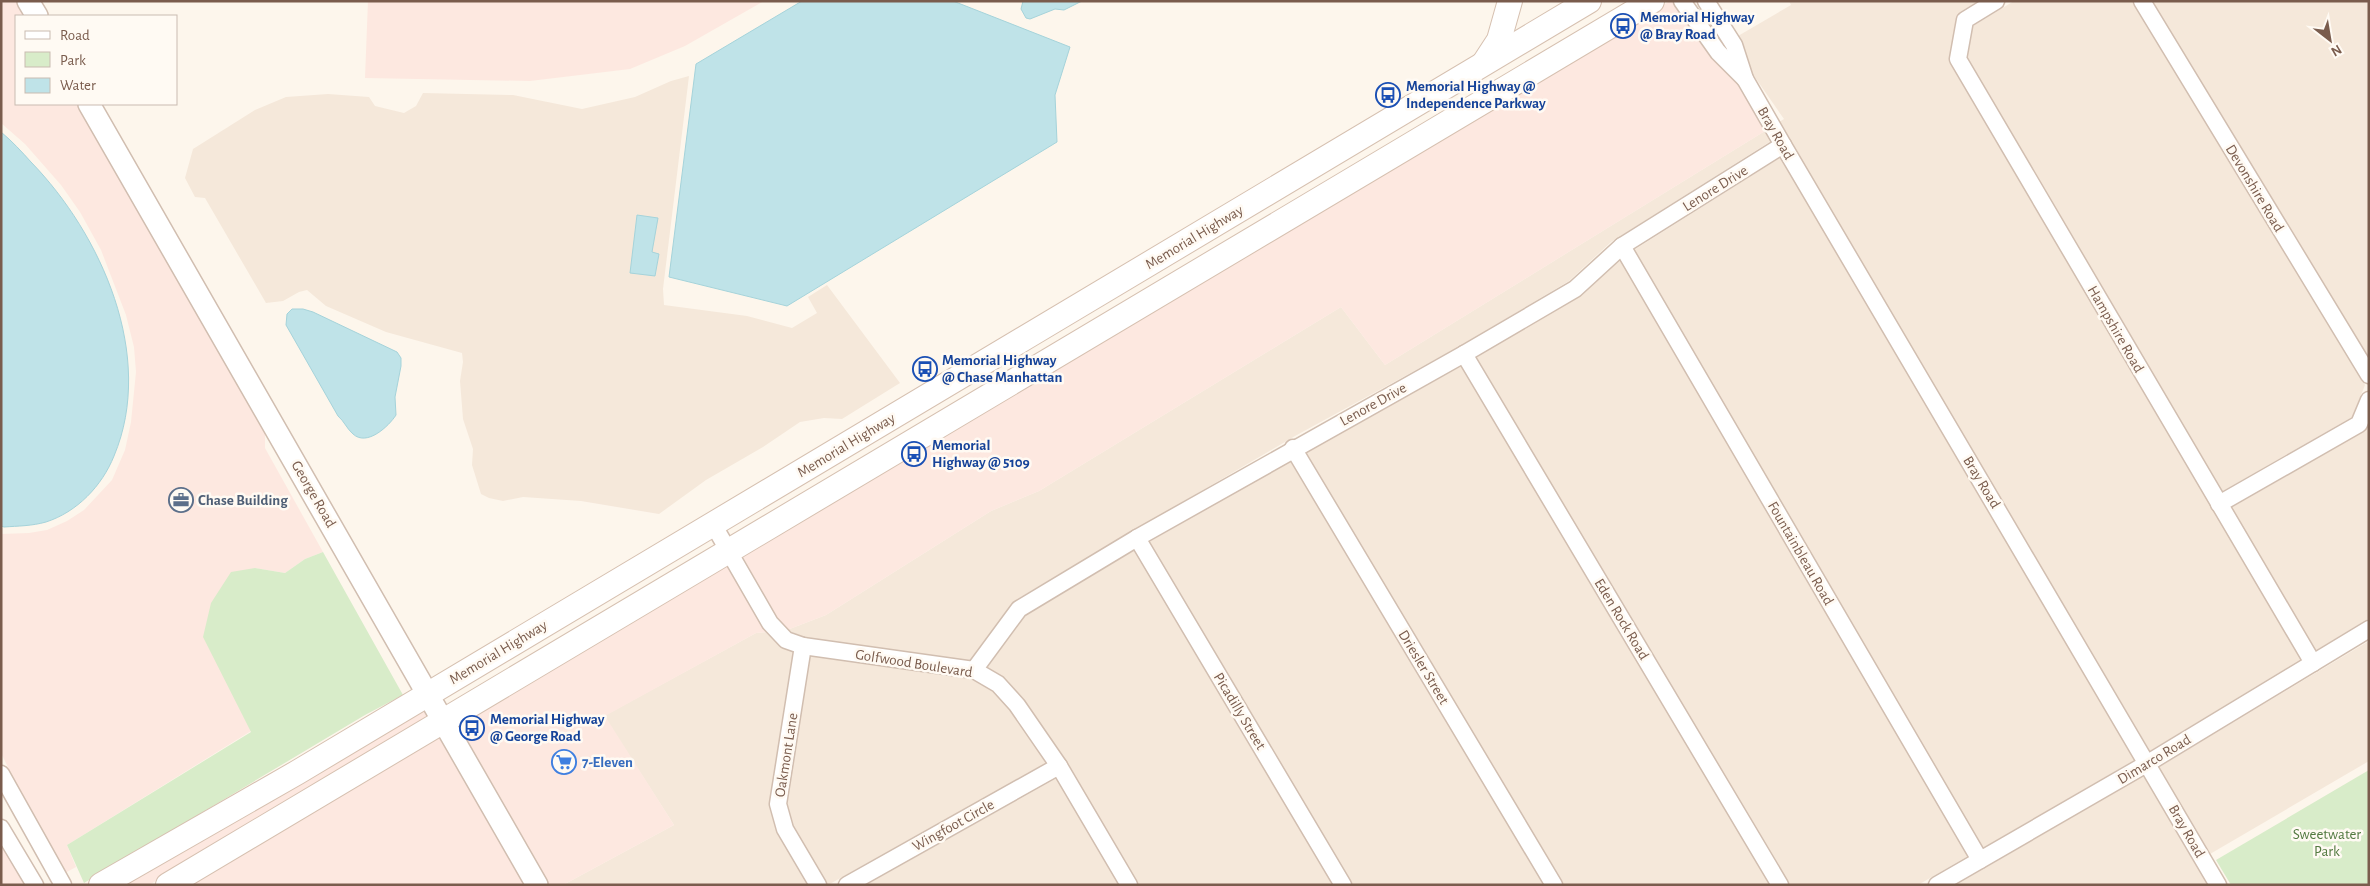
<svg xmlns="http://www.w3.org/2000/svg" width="2370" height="886" viewBox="0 0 2370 886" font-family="'Alegreya Sans',sans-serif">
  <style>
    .residential { fill: #f5e8da }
    .commercial { fill: #fde8e0 }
    .green { fill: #d8ecc9 }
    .water { fill: #bfe3e8; stroke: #a5d3da }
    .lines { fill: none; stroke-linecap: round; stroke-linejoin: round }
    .minor-casing { stroke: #d1beb0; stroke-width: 19 }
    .tertiary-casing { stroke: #d1beb0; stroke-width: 24 }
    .secondary-casing { stroke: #d6c0b0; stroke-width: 26 }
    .minor { stroke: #fff; stroke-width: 16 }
    .tertiary { stroke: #fff; stroke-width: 21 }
    .secondary { stroke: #fff; stroke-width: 24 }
    .labels { text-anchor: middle; stroke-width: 5; stroke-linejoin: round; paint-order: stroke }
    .transit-label { font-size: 15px; font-weight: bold; fill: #164399; stroke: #fffaf3; text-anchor: start }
    .street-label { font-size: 15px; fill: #7a5c4d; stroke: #fffaf3 }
    .service-label { font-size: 15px; font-weight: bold; fill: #4e5e75; stroke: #fffaf3; text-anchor: start }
    .shop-label { font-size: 15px; font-weight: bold; fill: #366cbe; stroke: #fffaf3; text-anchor: start }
    .park-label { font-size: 15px; fill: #537a41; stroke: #fffaf3 }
  </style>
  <rect width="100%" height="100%" fill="#fdf6ec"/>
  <!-- residential -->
  <g class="residential">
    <polygon points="1789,1 1978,1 1960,12 1956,18 1950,56 1951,63 2301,659 2150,751 1779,122 1784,119 1752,73 1738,36 1791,5"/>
    <polygon points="2014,1 2132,1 2365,385 2352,417 2221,492 1967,58 1973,26"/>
    <polygon points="2152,1 2369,1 2369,359"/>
    <polygon points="689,76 663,289 664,305 747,316 792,328 817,313 808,297 827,285 900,383 842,419 824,418 800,422 763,447 706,480 659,514 581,501 523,497 503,501 489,498 481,494 472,465 473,449 463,419 460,381 463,362 462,353 386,332 326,306 307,290 299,292 283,301 266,303 205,198 195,197 185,178 193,149 255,110 286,97 328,94 369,97 375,106 404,113 416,106 423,93 513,95 582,109 635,97 671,81"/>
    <polygon points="1765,131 1771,141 1611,242 1569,281 1460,346 1295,436 1014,601 970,661 804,637 787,630 826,615 991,511 1039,491 1341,307 1385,365"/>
    <polygon points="1781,157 2136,759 1983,848 1634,250"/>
    <polygon points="1621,260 1968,856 1918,885 1790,885 1476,357 1579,297"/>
    <polygon points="1462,366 1770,885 1564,885 1305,452"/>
    <polygon points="2369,423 2369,618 2315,651 2231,508 2363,432"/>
    <polygon points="1290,461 1545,885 1353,885 1149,542"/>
    <polygon points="1135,550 1333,885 1139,885 1062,754 1023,700 1004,678 987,668 1025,616"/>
    <polygon points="767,632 781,647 793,652 769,806 778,833 809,885 563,885 674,825 604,716 756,633"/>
    <polygon points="2369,641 2369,761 2210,854 2159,767"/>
    <polygon points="810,656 971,679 993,691 1011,711 1046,763 828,885 793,826 786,804"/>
    <polygon points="2145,775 2209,885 1956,885"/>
    <polygon points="1057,778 1120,885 866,885"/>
  </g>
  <!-- commercial -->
  <g class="commercial">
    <polygon points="1,1 19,1 28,16 16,16 16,104 80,104 265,425 265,448 323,552 305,559 285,573 255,568 251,731 67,845 76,867 65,873 31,814 1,753 1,534 29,533 47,530 67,521 84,510 112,480 125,450 131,422 136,372 134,347 126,315 101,250 80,212 61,185 25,144 1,123"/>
    <polygon points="368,1 764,1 685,46 630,69 530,81 365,78"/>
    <polygon points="1670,1 1672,1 1711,57 1738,84 1765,131 1385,365 1341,307 1039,491 991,511 826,615 787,630 777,619 742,555"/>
    <polygon points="728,563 767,632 756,633 605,716 674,825 563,885 546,885 456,725"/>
    <polygon points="427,706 433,717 149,885 120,885"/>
    <polygon points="442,733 528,885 186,885"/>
    <polygon points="1,844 13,864 25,885 1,885"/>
  </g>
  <!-- green -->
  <g class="green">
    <polygon points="323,552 403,695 365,715 84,883 67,845 251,732 203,637 211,603 231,572 255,568 285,573 305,559"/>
    <polygon points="2369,770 2369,885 2231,885 2216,860"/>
  </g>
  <!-- water -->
  <g class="water">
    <polygon points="802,1 953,1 1070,47 1055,95 1057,142 787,306 669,277 696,64"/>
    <polygon points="1023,1 1082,1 1064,10 1055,9 1030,19 1026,18 1021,9"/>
    <path d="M1,132c11,9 21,20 30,30 70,72 125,194 83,294 -12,30 -37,56 -68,66 -14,4 -28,4 -42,5l-3,-1z"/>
    <polygon points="637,215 658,218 652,252 659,254 655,276 630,273"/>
    <path d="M292,309h11l10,3 84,40 4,6v8l-6,31 1,18c-7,11 -29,32 -43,19 -6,-5 -9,-13 -15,-18l-52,-91 1,-11z"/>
  </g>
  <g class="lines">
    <defs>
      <g id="minor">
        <polyline points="1682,1 1718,52 1745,79"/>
        <polyline points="1706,1 1734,45 1745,79 1783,145 2218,885"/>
        <polyline points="1996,1 1965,20 1958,59 2313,663"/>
        <polyline points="2142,1 2369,375"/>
        <polyline points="1622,246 1980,860"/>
        <polyline points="1464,354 1780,885"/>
        <polyline points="1293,448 1554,885"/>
        <polyline points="2219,504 2359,424 2369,400"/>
        <polyline points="713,524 770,623 786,640 803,646 974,670 998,684 1017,705 1059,766 1129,885"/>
        <polyline points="1137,538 1343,885"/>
        <polyline points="803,646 778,804 785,829 818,885"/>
        <polyline points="974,670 1019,609 1137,538 1464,354 1575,289 1622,246 1783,145"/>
        <polyline points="1,774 63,885"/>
        <polyline points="1,828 35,885"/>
        <polyline points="847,885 1059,766"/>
        <polyline points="1937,885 2148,763 2369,629"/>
      </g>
      <g id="tertiary">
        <polyline points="28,1 37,16"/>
        <polyline points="89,104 537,885"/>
      </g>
      <g id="secondary">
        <polyline points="1484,63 1499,40 1510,1"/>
        <polyline points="101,885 298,772 1589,1"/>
        <polyline points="168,885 1652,1"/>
      </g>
    </defs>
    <!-- minor casing -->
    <use href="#minor" class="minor-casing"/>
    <!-- tertiary casing -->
    <use href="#tertiary" class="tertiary-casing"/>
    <!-- secondary casing -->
    <use href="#secondary" class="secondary-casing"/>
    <!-- minor -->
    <use href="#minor" class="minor"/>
    <!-- tertiary -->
    <use href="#tertiary" class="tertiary"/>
    <!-- secondary -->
    <use href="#secondary" class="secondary"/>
  </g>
  <!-- icons -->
  <defs>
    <symbol id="bus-ring" viewBox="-11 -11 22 22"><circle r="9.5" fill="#fffaf3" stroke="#1a4fb4" stroke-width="1.5"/><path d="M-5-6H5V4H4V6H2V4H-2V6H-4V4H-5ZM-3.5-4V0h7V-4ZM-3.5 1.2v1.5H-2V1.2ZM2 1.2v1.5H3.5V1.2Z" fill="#1a4fb4"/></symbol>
    <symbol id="office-ring" viewBox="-11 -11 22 22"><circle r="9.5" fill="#fffaf3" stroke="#5c6f8a" stroke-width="1.5"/><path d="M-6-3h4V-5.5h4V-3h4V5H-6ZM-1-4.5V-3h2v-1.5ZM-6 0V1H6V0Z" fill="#5c6f8a"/></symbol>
    <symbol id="supermarket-ring" viewBox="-11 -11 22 22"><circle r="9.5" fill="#fffaf3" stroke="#3f7fe0" stroke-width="1.5"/><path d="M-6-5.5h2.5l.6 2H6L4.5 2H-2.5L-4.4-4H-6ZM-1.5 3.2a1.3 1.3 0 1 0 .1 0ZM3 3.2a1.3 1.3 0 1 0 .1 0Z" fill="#3f7fe0"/></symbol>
  </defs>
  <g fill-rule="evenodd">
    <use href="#bus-ring" x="1609" y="12" width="28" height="28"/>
    <use href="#bus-ring" x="1374" y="81" width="28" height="28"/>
    <use href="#bus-ring" x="911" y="355" width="28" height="28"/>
    <use href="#bus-ring" x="900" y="440" width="28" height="28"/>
    <use href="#office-ring" x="167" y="486" width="28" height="28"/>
    <use href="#bus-ring" x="458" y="714" width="28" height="28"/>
    <use href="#supermarket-ring" x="550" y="748" width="28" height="28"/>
  </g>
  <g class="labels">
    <!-- transit labels -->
    <g class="transit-label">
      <text x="1640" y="22">Memorial Highway<tspan x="1640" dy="17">@ Bray Road</tspan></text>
      <text x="1406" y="91">Memorial Highway @<tspan x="1406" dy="17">Independence Parkway</tspan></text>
      <text x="942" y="365">Memorial Highway<tspan x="942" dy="17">@ Chase Manhattan</tspan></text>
      <text x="932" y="450">Memorial<tspan x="932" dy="17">Highway @ 5109</tspan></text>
      <text x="490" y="724">Memorial Highway<tspan x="490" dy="17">@ George Road</tspan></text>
    </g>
    <!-- street labels -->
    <g class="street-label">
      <text transform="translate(1776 133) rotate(60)" y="5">Bray Road</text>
      <text transform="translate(1715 188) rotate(-32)" y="5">Lenore Drive</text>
      <text transform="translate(2255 188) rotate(59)" y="5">Devonshire Road</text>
      <text transform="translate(1194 237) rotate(-31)" y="5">Memorial Highway</text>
      <text transform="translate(2116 329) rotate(60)" y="5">Hampshire Road</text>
      <text transform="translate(1373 404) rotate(-29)" y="5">Lenore Drive</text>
      <text transform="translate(846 445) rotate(-31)" y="5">Memorial Highway</text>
      <text transform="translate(1982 482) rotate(59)" y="5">Bray Road</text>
      <text transform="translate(314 494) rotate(60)" y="5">George Road</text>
      <text transform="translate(1801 553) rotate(60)" y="5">Fountainbleau Road</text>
      <text transform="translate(1622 619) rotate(59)" y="5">Eden Rock Road</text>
      <text transform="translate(498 652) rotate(-31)" y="5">Memorial Highway</text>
      <text transform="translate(914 663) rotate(9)" y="5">Golfwood Boulevard</text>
      <text transform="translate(1424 667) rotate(59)" y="5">Driesler Street</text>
      <text transform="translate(1240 711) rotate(59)" y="5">Picadilly Street</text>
      <text transform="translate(786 755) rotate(-81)" y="5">Oakmont Lane</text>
      <text transform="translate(2154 759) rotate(-31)" y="5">Dimarco Road</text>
      <text transform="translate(953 825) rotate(-29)" y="5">Wingfoot Circle</text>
      <text transform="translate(2187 831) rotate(60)" y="5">Bray Road</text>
    </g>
    <!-- service labels -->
    <g class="service-label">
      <text x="198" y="505">Chase Building</text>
    </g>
    <!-- shop labels -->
    <g class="shop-label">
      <text x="582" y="767">7-Eleven</text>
    </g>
    <!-- park labels -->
    <g class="park-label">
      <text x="2327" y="839">Sweetwater<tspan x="2327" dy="17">Park</tspan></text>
    </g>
  </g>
  <!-- border -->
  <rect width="2370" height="886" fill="none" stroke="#7a5c4d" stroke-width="5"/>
  <!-- legend -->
  <rect x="15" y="15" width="162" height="90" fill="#fffaf3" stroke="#cabbb1"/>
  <rect x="25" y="31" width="25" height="8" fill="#ffffff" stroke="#cabbb1"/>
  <text x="60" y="40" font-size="15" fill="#7a5c4d">Road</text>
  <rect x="25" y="52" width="25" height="15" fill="#d8ecc9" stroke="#cabbb1"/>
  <text x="60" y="65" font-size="15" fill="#7a5c4d">Park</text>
  <rect x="25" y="78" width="25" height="15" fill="#bfe3e8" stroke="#cabbb1"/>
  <text x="60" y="90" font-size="15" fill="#7a5c4d">Water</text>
  <!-- north arrow -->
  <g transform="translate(2330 40) rotate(149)" stroke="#fffaf3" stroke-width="4" paint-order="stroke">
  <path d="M0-4L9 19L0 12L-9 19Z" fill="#7a5c4d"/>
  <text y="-8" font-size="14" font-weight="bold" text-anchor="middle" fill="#7a5c4d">N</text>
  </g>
</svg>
